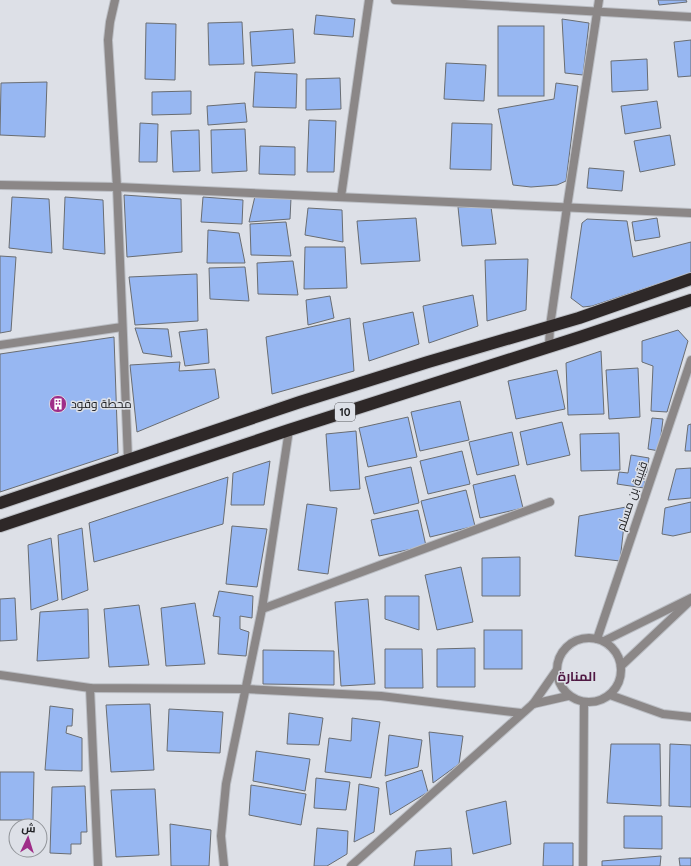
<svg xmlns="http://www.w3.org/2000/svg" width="691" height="866" viewBox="0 0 691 866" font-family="Quicksand,Cairo,sans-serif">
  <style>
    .building { fill: #97b7f2; stroke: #696d72 }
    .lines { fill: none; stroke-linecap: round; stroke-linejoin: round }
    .street-casing { stroke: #bbbec4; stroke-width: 10 }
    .highway-casing { stroke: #bbbec4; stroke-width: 14 }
    .street { stroke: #8b8787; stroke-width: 8 }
    .highway { stroke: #2e2828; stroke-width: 12 }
    .labels { text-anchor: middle; stroke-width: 3; stroke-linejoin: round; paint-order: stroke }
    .shield { fill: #dde0e7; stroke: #595a5e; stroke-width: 1 }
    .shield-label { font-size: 11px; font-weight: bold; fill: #202124 }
    .poi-label { font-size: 12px; fill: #202124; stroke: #dde0e7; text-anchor: start }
    .street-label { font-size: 12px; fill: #202124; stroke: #dde0e7 }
    .neighbourhood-label { font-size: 13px; font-weight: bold; fill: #4f1843; stroke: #dde0e7 }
  </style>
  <rect width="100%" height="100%" fill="#dde0e7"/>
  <!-- building -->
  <g class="building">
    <polygon points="658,0 686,0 687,2 659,5"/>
    <polygon points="316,15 355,19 353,37 314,34"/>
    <polygon points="562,19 589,23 583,75 565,73"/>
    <polygon points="242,22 244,64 209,65 208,23"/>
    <polygon points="146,23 176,24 175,80 145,79"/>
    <rect x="498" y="26" width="46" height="70"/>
    <polygon points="293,29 295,63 252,66 250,32"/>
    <polygon points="691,40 691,76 678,77 674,42"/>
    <polygon points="647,59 648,90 612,92 611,61"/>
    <polygon points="446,63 486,65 484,101 444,99"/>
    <polygon points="255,72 297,74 296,108 253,107"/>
    <polygon points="340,78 341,109 306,110 306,79"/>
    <polygon points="47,82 45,137 0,135 1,83"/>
    <polygon points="556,83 578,86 566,181 557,185 531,187 513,185 498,109 554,99"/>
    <polygon points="191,91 191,114 152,115 152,92"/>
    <polygon points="657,101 661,128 625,134 621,106"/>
    <polygon points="245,103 247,122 208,125 207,106"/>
    <polygon points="309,120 336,121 334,172 307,172"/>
    <polygon points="140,123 158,124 157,162 139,162"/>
    <polygon points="452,123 492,124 491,170 450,169"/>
    <polygon points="245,129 247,171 212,173 211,130"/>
    <polygon points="199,130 200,171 173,172 171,131"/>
    <polygon points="670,135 675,165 640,172 634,141"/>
    <polygon points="260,146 295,147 295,175 259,174"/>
    <polygon points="589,168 624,171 622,191 587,188"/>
    <polygon points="124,195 181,199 182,252 127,257"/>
    <polygon points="255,196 291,198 290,219 249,222"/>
    <polygon points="12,197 49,199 52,253 9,248"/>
    <polygon points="65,197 103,200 105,254 63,249"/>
    <polygon points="203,197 243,200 242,224 201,222"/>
    <polygon points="458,207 491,207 496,244 462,246"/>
    <polygon points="308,208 342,210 343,242 305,235"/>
    <polygon points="416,218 420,261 361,264 357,221"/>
    <polygon points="657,218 660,237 635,241 632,222"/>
    <polygon points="587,219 627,221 633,257 691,242 691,273 592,306 583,307 571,298 582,223"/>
    <polygon points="286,222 291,256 251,255 250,224"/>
    <polygon points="208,230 239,233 245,263 207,263"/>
    <polygon points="305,247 345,247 347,288 304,289"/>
    <polygon points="0,256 16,257 11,331 0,333"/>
    <polygon points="528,259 526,310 487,321 485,260"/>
    <polygon points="293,261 298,295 258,294 257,263"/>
    <polygon points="245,267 249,301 210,299 209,268"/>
    <polygon points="197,274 198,321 135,325 129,277"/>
    <polygon points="473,295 478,326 429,343 423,306"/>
    <polygon points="330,296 334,318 308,325 306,300"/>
    <polygon points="413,312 419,344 369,361 363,323"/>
    <polygon points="350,318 354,371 272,394 266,337"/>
    <polygon points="135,328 168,329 172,357 143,353"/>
    <polygon points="207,329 209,363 185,366 179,332"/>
    <polygon points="678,330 688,341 667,412 651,411 653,366 642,362 642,341"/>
    <polygon points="114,337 118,453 0,492 0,354"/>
    <polygon points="601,351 604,414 568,415 566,363"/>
    <polygon points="180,362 179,371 215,369 219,398 137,432 130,365"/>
    <polygon points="638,368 640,417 609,419 606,370"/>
    <polygon points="557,370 565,409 516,419 508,381"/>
    <polygon points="460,401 469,440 420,451 411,412"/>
    <polygon points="408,417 417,457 368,467 359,428"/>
    <polygon points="652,418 663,419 659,451 648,449"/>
    <polygon points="562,422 570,455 527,465 520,432"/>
    <polygon points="691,424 691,451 685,451 688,425"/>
    <polygon points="356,431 360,489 330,491 326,434"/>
    <polygon points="512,432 519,465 477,475 469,442"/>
    <polygon points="619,433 620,470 581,471 580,434"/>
    <polygon points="462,451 470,484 428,494 420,461"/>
    <polygon points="631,455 649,458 644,488 617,484 619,472 628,473"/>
    <polygon points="270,461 264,505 231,505 233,473"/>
    <polygon points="411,467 419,503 374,514 365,477"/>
    <polygon points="691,468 691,498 668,500 676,469"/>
    <polygon points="515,475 523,508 480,518 473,485"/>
    <polygon points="228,477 223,524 94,562 89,523"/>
    <polygon points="466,490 475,526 430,537 421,501"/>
    <polygon points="691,502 691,532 673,536 662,534 665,508"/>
    <polygon points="307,504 337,508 328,574 298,570"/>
    <polygon points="626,507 620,561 575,556 579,516"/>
    <polygon points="418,510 426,546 379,556 371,520"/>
    <polygon points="232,526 267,529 257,587 226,584"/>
    <polygon points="82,528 88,590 62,600 58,535"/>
    <polygon points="51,538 58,600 31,610 28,545"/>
    <polygon points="520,557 520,596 482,596 482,558"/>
    <polygon points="461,567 473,622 437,630 425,575"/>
    <polygon points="219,591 253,596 252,618 240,616 240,629 249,632 246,656 218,654 220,617 213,616"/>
    <polygon points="385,596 419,596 419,630 385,619"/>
    <polygon points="15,598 17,640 0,641 0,599"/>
    <polygon points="368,599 375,684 341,686 335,602"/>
    <polygon points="195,603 205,664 166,666 161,608"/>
    <polygon points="139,605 149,665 109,667 104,609"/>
    <polygon points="88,609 89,658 37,661 40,612"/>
    <rect x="484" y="630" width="38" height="39"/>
    <polygon points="475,648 475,687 437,687 437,649"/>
    <polygon points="385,649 422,649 423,688 385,688"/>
    <polygon points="263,650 334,651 334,685 263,684"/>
    <polygon points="150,704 154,770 111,772 106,705"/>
    <polygon points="50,706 73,709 72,726 67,726 66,733 82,738 82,771 45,770"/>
    <polygon points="169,709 223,712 220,753 167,751"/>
    <polygon points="289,713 323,718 319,745 287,744"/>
    <polygon points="352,718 380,722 371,778 325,772 329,738 351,741"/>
    <polygon points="429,732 463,736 459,764 433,783"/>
    <polygon points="389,735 422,740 418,767 385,776"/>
    <polygon points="611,744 660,744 661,806 607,803"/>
    <polygon points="670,744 691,745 691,807 669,806"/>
    <polygon points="256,751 310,759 305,791 253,781"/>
    <polygon points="422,770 428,792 390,815 386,782"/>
    <polygon points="0,772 34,772 33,820 0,820"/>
    <polygon points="316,778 350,782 346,810 314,808"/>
    <polygon points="359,784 379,788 374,832 354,842"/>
    <polygon points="251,785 306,794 301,825 249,815"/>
    <polygon points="85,786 87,832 81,832 81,844 71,844 71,854 50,853 52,787"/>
    <polygon points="155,789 159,855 116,857 111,790"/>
    <polygon points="506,801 511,844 473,854 466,811"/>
    <polygon points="624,816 662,816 662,849 624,848"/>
    <polygon points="170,824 211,830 209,866 171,866"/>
    <polygon points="317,828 348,831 347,854 327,866 314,866"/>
    <polygon points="544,843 573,843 573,866 543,866"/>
    <polygon points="451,848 452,866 414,866 416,851"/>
    <polygon points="661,856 660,866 602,866 602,861"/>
    <polygon points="679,858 691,858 691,866 680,866"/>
  </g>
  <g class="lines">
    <defs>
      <g id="street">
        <polyline points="115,0 110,22 108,40 117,187 128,459"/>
        <polyline points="395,0 691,17"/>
        <polyline points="0,185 117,187 691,213"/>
        <polyline points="341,197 369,0"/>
        <polyline points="0,345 122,327"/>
        <polyline points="549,347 550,326 567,207 599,0"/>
        <polyline points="262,609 550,502"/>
        <circle cx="589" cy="670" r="32"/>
        <polyline points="597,639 691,360"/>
        <polyline points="604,641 691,598"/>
        <polyline points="621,666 689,602"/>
        <polyline points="0,675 90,688 245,689 381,696 521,713"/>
        <polyline points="90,688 98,866"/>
        <polyline points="610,695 663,714 691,717"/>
        <polyline points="533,704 568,696"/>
        <polyline points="224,866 221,836 226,784 262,609 289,430"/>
        <polyline points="351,866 533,704 556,671"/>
        <polyline points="583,866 584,702"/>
      </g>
      <g id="highway">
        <polyline points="0,503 300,402 428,362 579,318 691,279"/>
        <polyline points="0,526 289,430 580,337 691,300"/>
      </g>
    </defs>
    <!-- street casing -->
    <use href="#street" class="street-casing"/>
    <!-- highway casing -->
    <use href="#highway" class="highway-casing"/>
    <!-- street -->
    <use href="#street" class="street"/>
    <!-- highway -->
    <use href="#highway" class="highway"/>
  </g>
  <!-- icons -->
  <defs>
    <symbol id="building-disc" viewBox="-11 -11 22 22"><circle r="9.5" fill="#9f2d88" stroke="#dde0e7"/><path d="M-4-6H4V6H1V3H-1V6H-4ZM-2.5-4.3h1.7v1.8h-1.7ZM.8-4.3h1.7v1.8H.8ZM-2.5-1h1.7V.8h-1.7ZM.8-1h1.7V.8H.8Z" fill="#fff"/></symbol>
  </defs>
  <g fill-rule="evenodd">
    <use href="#building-disc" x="48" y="394" width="20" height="20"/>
  </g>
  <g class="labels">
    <!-- shield labels -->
    <rect class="shield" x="335" y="403" width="20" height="18" rx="3"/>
    <g class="shield-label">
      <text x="345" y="416">10</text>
    </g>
    <!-- poi labels -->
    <g class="poi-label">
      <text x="71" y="408">محطة وقود</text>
    </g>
    <!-- street labels -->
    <g class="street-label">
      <text transform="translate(632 496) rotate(-71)" y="4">قتيبة بن مسلم</text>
    </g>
    <!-- neighbourhood labels -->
    <g class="neighbourhood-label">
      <text x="577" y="681">المنارة</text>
    </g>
  </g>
  <!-- north arrow -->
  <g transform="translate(28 838) rotate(4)"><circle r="19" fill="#dde0e7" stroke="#919499"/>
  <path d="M0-3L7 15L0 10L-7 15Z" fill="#9f2d88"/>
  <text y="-6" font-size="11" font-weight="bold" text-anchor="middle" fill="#202124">ش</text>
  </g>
</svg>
